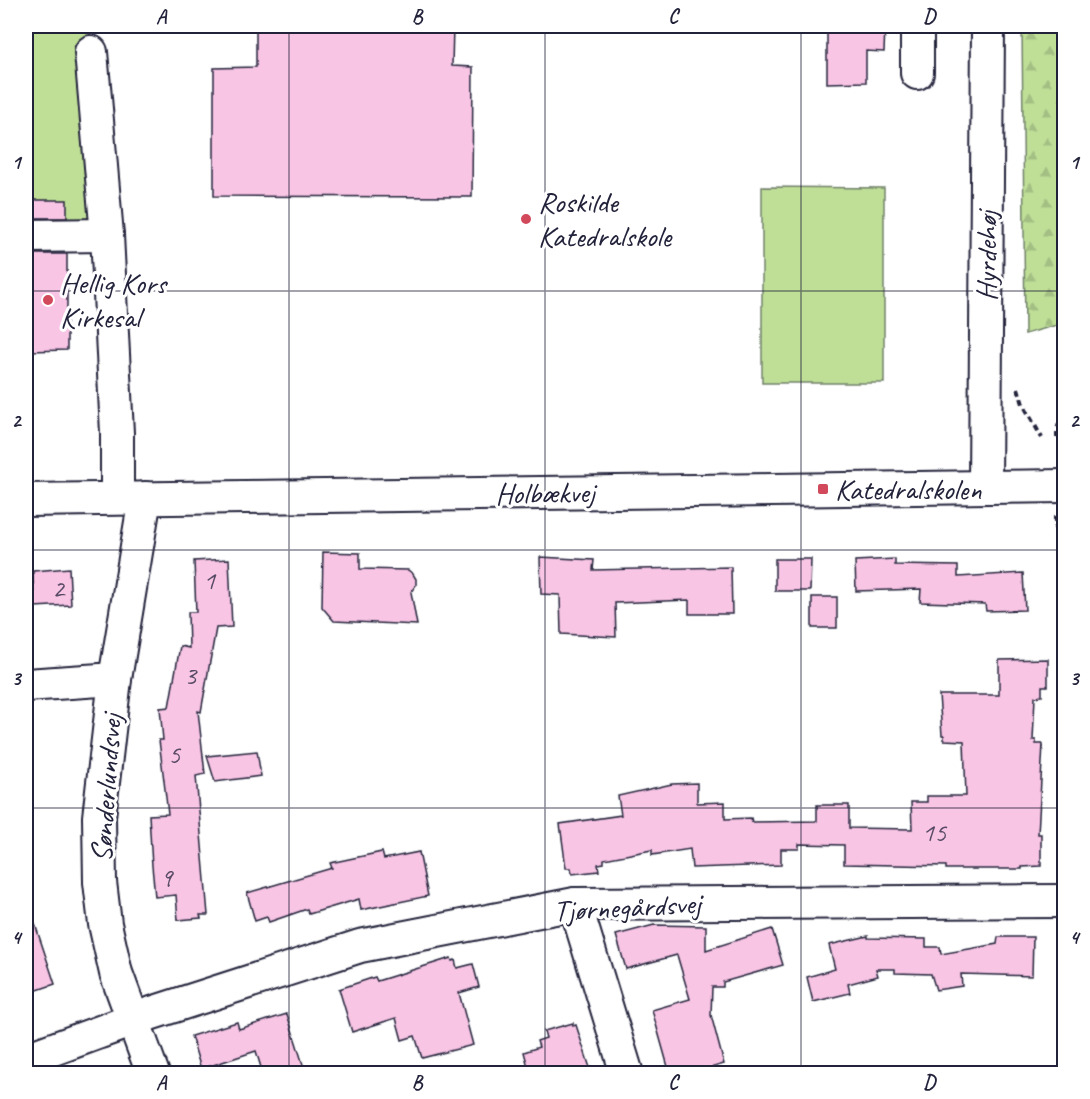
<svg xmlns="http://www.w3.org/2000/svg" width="1090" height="1099" viewBox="0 0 1090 1099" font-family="Caveat,sans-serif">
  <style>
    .forest { fill: url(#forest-firs); stroke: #708069; stroke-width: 1.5 }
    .garden { fill: #bfdf97; stroke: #708069; stroke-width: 1.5 }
    .building { fill: #f8c5e4; stroke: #22223b; stroke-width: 1.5 }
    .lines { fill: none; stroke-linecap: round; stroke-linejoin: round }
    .minor-casing { stroke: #22223b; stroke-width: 36 }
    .path { stroke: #22223b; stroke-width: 4; stroke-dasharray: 6 4.5; stroke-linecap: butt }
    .minor { stroke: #fff; stroke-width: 32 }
    .grid { fill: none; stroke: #22223b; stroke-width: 1.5; stroke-opacity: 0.55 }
    .poi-dot { fill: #d1495b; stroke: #fff; stroke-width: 2 }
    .labels { text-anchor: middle; stroke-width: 6; stroke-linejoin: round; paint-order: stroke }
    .number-label { font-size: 27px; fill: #584b65 }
    .poi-label { font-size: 30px; fill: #22223b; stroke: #fff; text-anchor: start }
    .street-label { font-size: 30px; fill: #22223b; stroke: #fff }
    .neatline { fill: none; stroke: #22223b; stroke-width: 2 }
    .grid-label { font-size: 20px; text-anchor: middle; font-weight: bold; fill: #22223b }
  </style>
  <defs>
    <pattern id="forest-firs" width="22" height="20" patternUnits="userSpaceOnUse" patternTransform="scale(1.5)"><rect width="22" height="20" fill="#bfdf97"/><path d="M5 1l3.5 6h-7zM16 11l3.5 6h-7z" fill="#a4bf83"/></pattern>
  </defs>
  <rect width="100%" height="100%" fill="#fff"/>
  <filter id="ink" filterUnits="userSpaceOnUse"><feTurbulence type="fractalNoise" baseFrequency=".0167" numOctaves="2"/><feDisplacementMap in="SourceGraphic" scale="12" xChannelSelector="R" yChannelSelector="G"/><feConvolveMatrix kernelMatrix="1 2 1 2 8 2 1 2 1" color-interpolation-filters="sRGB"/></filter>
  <g filter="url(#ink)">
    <!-- forest -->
    <polygon class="forest" points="1022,26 1064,26 1064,321 1057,325 1025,334"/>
    <!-- garden -->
    <g class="garden">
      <polygon points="26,26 89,26 108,226 26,224"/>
      <polygon points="762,187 884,188 884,383 762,383"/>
    </g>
    <!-- building -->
    <g class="building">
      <polygon points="256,26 453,26 452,66 473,67 472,197 214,196 214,68 256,67"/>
      <polygon points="827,26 885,26 884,52 866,51 866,82 827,83"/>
      <polygon points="29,200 67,200 67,218 30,218"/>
      <polygon points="29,254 67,254 67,350 29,351"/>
      <polygon points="323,552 360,553 360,569 408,570 413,574 416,579 416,585 411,592 417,625 334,621 322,607"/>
      <polygon points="540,557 594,560 593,570 731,567 732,614 689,614 689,600 615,603 616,637 561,634 560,595 541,594"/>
      <polygon points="229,559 232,627 216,628 201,712 198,711 205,774 196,776 208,915 200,915 201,918 178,920 176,895 155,897 152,866 149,815 168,814 159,740 163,740 160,708 169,707 180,646 189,648 188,612 196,612 194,561"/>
      <polygon points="775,559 811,559 810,591 775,591"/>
      <polygon points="895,559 895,565 958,566 958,577 1023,573 1025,610 986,611 985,604 920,602 921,589 856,591 855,561"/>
      <polygon points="69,568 71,605 34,607 33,571"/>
      <rect x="812" y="597" width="25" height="31"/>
      <polygon points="1048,659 1048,686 1042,686 1042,696 1035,697 1033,740 1036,740 1036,744 1043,744 1038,834 1041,834 1041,866 1022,867 1022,869 946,869 946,866 844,864 844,845 799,844 799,849 781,849 781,865 692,868 690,849 652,855 652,850 604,859 604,863 598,864 599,871 572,874 571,868 566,868 560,824 621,815 618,796 672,784 697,783 697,803 725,802 725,819 751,818 752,822 817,821 817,805 849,805 849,828 912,829 911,802 927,802 927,796 966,796 964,741 944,740 944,735 942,735 939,695 999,695 999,660"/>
      <polygon points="257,751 261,776 215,782 207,756"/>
      <polygon points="382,852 384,859 419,852 428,896 361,910 359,899 309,914 307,909 269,922 267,917 255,921 247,893 332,868 330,863"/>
      <polygon points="30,909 55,984 26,994 26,910"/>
      <polygon points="654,925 706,926 706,950 772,929 783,965 723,982 723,987 712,987 711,1015 724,1064 690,1074 670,1074 652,1010 690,999 677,955 626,969 616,935"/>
      <polygon points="868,936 868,938 926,939 926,947 940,947 941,954 997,944 998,937 1033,937 1032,976 961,974 962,986 936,990 931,974 895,973 895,969 876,969 878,976 848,984 850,993 813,1002 807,977 835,969 829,945"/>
      <polygon points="451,958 452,961 455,960 457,968 473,964 479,987 459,993 473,1045 422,1058 415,1036 402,1040 396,1018 352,1032 339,989 375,977 377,981"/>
      <polygon points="287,1014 306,1074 263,1074 256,1051 201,1069 191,1036 237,1022 239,1029"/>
      <polygon points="573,1023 573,1026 576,1025 592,1074 530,1074 524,1052 539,1047 537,1041 546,1038 544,1031"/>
    </g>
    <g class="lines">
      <defs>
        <g id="minor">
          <polyline points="917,26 917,73"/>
          <polyline points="107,235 117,433 117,498"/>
          <polyline points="26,236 107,235 91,52"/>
          <polyline points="985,487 988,26"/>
          <polyline points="145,498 115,679 99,817 100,882 105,924 116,973 153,1074"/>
          <polyline points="26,500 1064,486"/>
          <polyline points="26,685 115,679"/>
          <polyline points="575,904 627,1074"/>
          <polyline points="26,1059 152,1013 360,946 575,904 1064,901"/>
        </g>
      </defs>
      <!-- minor casing -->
      <use href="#minor" class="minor-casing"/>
      <!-- path -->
      <g class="path">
        <polyline points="1018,388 1023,404 1042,438"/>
        <polyline points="1057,438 1057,429 1064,412"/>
        <polyline points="1055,516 1055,528 1064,528"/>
      </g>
      <!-- minor -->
      <use href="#minor" class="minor"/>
    </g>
  </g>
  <!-- grid -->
  <path class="grid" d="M289,26v1048M545,26v1048M801,26v1048M26,291h1038M26,550h1038M26,808h1038"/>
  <!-- markers -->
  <g class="poi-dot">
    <circle cx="526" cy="219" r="6"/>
    <circle cx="48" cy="300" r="6"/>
    <rect x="817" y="483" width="12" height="12" rx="3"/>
  </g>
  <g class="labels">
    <!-- number labels -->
    <g class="number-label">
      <text x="209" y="589">1</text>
      <text x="58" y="597">2</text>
      <text x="190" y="684">3</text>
      <text x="174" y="763">5</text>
      <text x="934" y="841">15</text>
      <text x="166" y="886">9</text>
    </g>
    <!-- poi labels -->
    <g class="poi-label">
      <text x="538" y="212">Roskilde<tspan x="538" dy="34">Katedralskole</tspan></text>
      <text x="60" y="293">Hellig Kors<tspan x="60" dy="34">Kirkesal</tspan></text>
      <text x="835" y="499">Katedralskolen</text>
    </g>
    <!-- street labels -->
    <g class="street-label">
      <text transform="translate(986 256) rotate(-90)" y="10">Hyrdehøj</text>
      <text transform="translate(545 493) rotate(-1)" y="10">Holbækvej</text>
      <text transform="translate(106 788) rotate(-86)" y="10">Sønderlundsvej</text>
      <text transform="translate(627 907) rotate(-3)" y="10">Tjørnegårdsvej</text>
    </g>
  </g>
  <!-- margin -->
  <rect width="1090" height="1099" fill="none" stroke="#fff" stroke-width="66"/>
  <rect x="33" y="33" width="1024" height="1033" class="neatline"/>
  <g class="grid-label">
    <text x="161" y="23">A</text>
    <text x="417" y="23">B</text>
    <text x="673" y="23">C</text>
    <text x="929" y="23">D</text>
    <text x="16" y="169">1</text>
    <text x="1074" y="169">1</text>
    <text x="16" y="427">2</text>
    <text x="1074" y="427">2</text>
    <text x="16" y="685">3</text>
    <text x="1074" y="685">3</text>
    <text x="16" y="944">4</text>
    <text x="1074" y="944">4</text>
    <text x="161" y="1089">A</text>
    <text x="417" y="1089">B</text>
    <text x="673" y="1089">C</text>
    <text x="929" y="1089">D</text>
  </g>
</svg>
